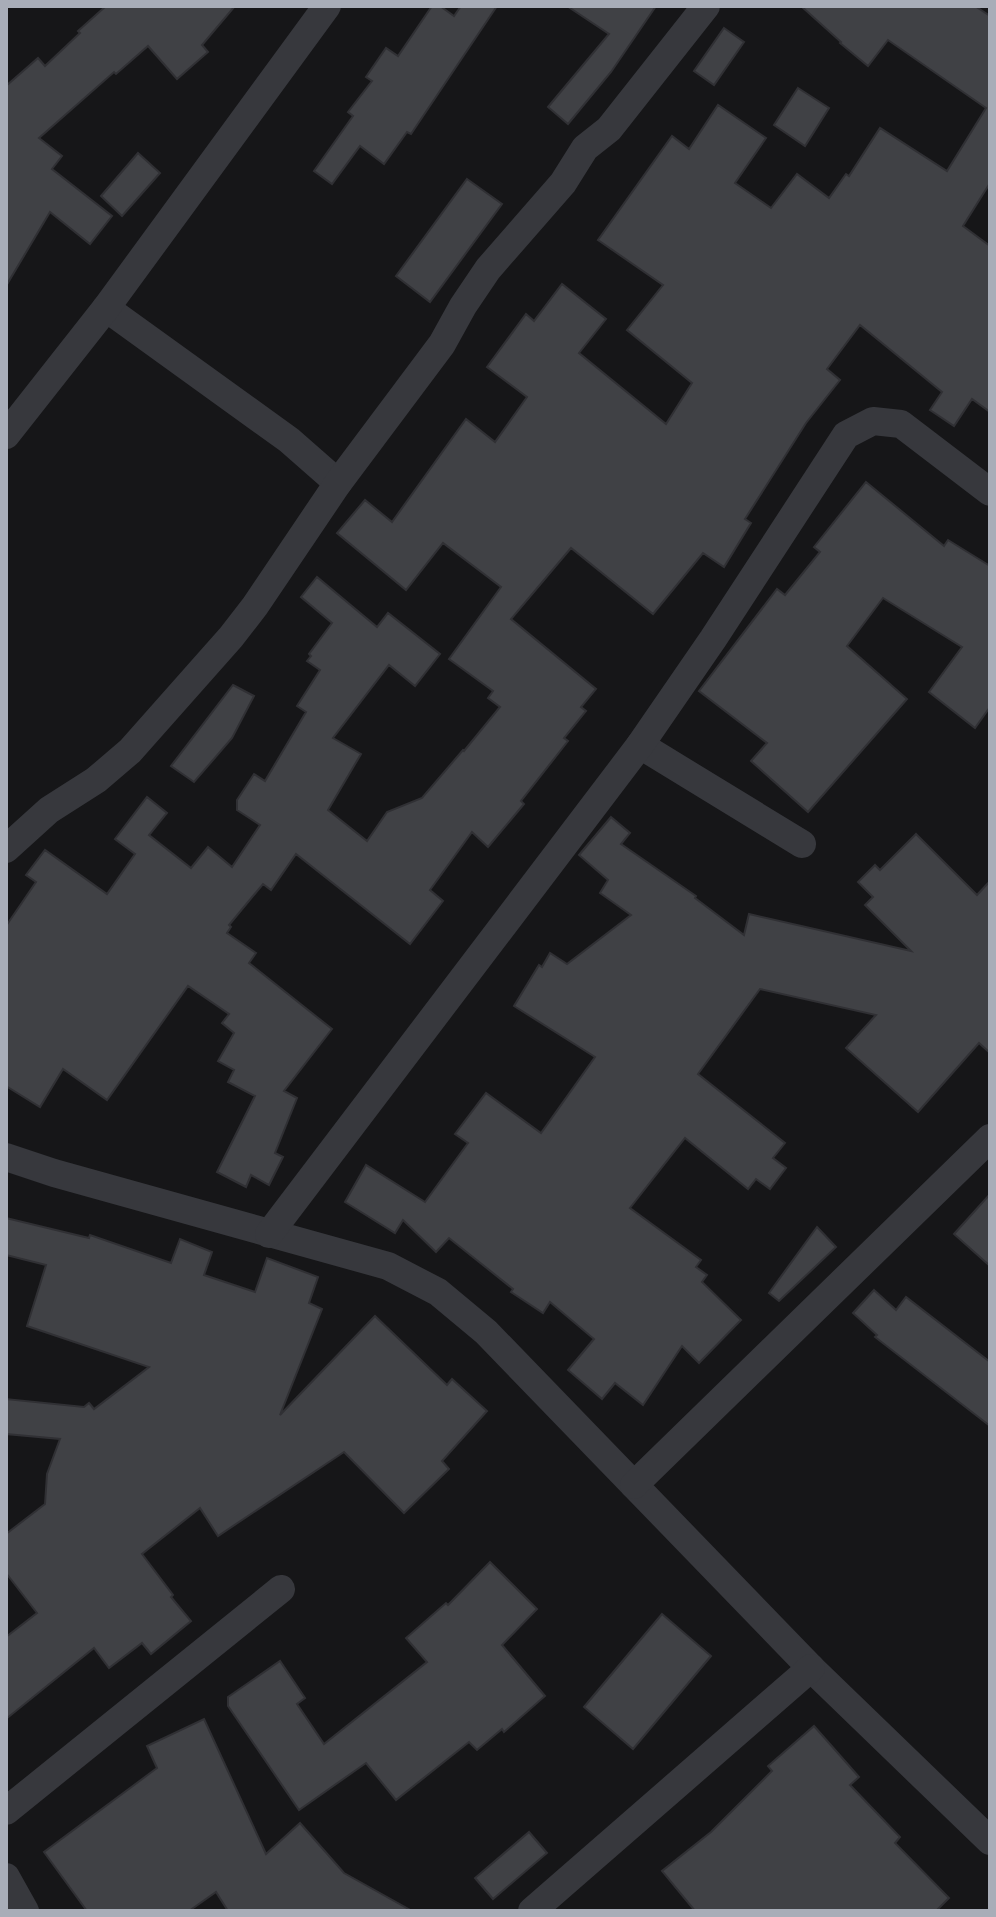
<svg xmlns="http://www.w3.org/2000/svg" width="996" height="1917" viewBox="0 0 996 1917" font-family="'Varela Round',sans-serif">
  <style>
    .building { fill: #404145; stroke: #303034; stroke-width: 2 }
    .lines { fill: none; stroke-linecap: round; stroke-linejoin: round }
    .street { stroke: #37383d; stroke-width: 28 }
  </style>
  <rect width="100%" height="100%" fill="#161618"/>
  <!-- building -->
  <g class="building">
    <polygon points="106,6 235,6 202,45 208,52 177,79 148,46 116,74 114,72 39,138 62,156 52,169 112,216 90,244 50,212 6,286 6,86 38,58 45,66 80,33 78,31"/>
    <polygon points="432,6 440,6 454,16 461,6 497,6 411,134 407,132 384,164 360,146 332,184 314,171 353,116 348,112 372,81 366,77 386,48 398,56"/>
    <polygon points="567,6 656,6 611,72 568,124 548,107 609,34"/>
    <polygon points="801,6 975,6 990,16 990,183 963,226 990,246 990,412 972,399 954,426 930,410 942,392 860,325 827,369 840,380 806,423 745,519 751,523 724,567 703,553 653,614 571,548 511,619 596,689 581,707 586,711 564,738 568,741 521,801 524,804 488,847 472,832 430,890 443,901 410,944 296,854 271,890 263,884 229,925 231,927 227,933 256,953 249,963 332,1029 284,1091 297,1098 275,1153 283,1157 269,1185 251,1175 246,1187 217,1172 255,1096 228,1082 234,1070 218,1061 234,1033 222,1023 229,1014 188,986 107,1100 63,1069 40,1107 6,1086 6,926 36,882 26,875 45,850 107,894 135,854 115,839 147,797 167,813 149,835 191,868 208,847 232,867 260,825 237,810 237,800 254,774 265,781 306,712 297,706 320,670 307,661 311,656 309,654 332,623 301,597 317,577 377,627 388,613 440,654 415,686 389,665 333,738 361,754 328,810 367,841 387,812 422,798 463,750 464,751 500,707 488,698 493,691 449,659 501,587 443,543 406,590 337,533 365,500 392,522 466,419 495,442 527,397 487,367 526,314 534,321 562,284 606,319 579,353 666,424 692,383 627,330 663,285 598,240 672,136 689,149 718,105 766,138 735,183 771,208 797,174 829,198 846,174 849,176 880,128 947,171 986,108 888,40 868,66 840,43 841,42"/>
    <polygon points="724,28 744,42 714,85 694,71"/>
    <polygon points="798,88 829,108 805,146 774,125"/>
    <polygon points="138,153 160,173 122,216 101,196"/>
    <polygon points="467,179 502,204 430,302 396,276"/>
    <polygon points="866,482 944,546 948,540 990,566 990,707 975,728 929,692 962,647 883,598 847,646 907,699 808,812 751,761 767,743 699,691 777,589 785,595 820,552 814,547"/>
    <polygon points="233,685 254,696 232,738 194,782 171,766"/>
    <polygon points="611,817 630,833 621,844 696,896 695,898 744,935 749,914 911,951 865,905 873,897 858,882 875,865 880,870 916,834 977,895 990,881 990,1053 979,1043 918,1112 846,1048 876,1015 760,989 698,1074 785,1143 773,1158 786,1168 770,1189 756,1179 748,1189 685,1138 630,1208 701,1260 696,1267 707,1275 702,1282 741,1320 699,1363 682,1346 643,1405 615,1383 602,1399 568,1370 594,1339 550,1302 543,1313 511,1292 513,1289 449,1238 436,1252 403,1220 395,1233 345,1202 366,1165 425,1202 468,1143 455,1134 486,1093 541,1133 595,1057 514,1006 539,965 542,967 550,953 567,964 631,915 600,893 608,880 579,855"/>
    <polygon points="990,1194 990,1266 954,1234"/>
    <polygon points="6,1218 89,1238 90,1235 171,1263 180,1239 212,1252 204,1275 255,1292 267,1258 318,1277 309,1303 322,1309 280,1415 375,1316 447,1385 452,1379 487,1411 442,1461 449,1469 404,1513 344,1452 218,1536 200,1508 142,1554 173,1595 171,1597 191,1621 151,1654 142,1643 109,1668 94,1648 6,1719 6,1637 37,1613 6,1573 6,1534 45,1504 47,1474 60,1439 6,1434 6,1399 84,1407 89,1403 94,1409 149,1367 27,1326 46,1265 6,1255"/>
    <polygon points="817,1227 836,1247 779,1301 769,1293"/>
    <polygon points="874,1290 896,1310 906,1297 990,1362 990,1426 875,1337 877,1335 853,1313"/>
    <polygon points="490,1562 537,1609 502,1645 545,1696 504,1732 502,1729 477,1750 469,1742 396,1800 366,1763 299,1810 228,1706 228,1697 280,1661 305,1698 297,1704 324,1744 427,1662 406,1638 446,1603 448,1605"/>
    <polygon points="662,1614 711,1656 633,1749 584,1707"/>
    <polygon points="204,1719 266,1854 300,1823 344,1873 412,1911 228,1911 216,1892 189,1911 87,1911 44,1852 157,1768 147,1746"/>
    <polygon points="814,1726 859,1777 850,1785 900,1837 895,1843 949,1898 936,1911 695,1911 662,1871 711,1832 772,1771 768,1766"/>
    <polygon points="529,1832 547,1853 493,1899 475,1878"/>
  </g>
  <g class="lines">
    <!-- street -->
    <g class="street">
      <polyline points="106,308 289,440 338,483"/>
      <polyline points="6,435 106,308 327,6"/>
      <polyline points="640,745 802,844"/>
      <polyline points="6,849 49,810 96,780 130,751 231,637 255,606 338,483 442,344 463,306 488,269 563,183 585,148 609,129 706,6"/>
      <polyline points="6,1157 54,1173 388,1266 438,1292 486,1332 811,1668 990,1841"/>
      <polyline points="269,1234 640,745 713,639 846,435 873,421 901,424 990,492"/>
      <polyline points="634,1485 990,1138"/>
      <polyline points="6,1811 281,1589"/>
      <polyline points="6,1877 25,1911"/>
      <polyline points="532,1911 811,1668"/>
    </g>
  </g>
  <!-- border -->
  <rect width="996" height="1917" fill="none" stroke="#a8adb8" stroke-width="16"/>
</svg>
